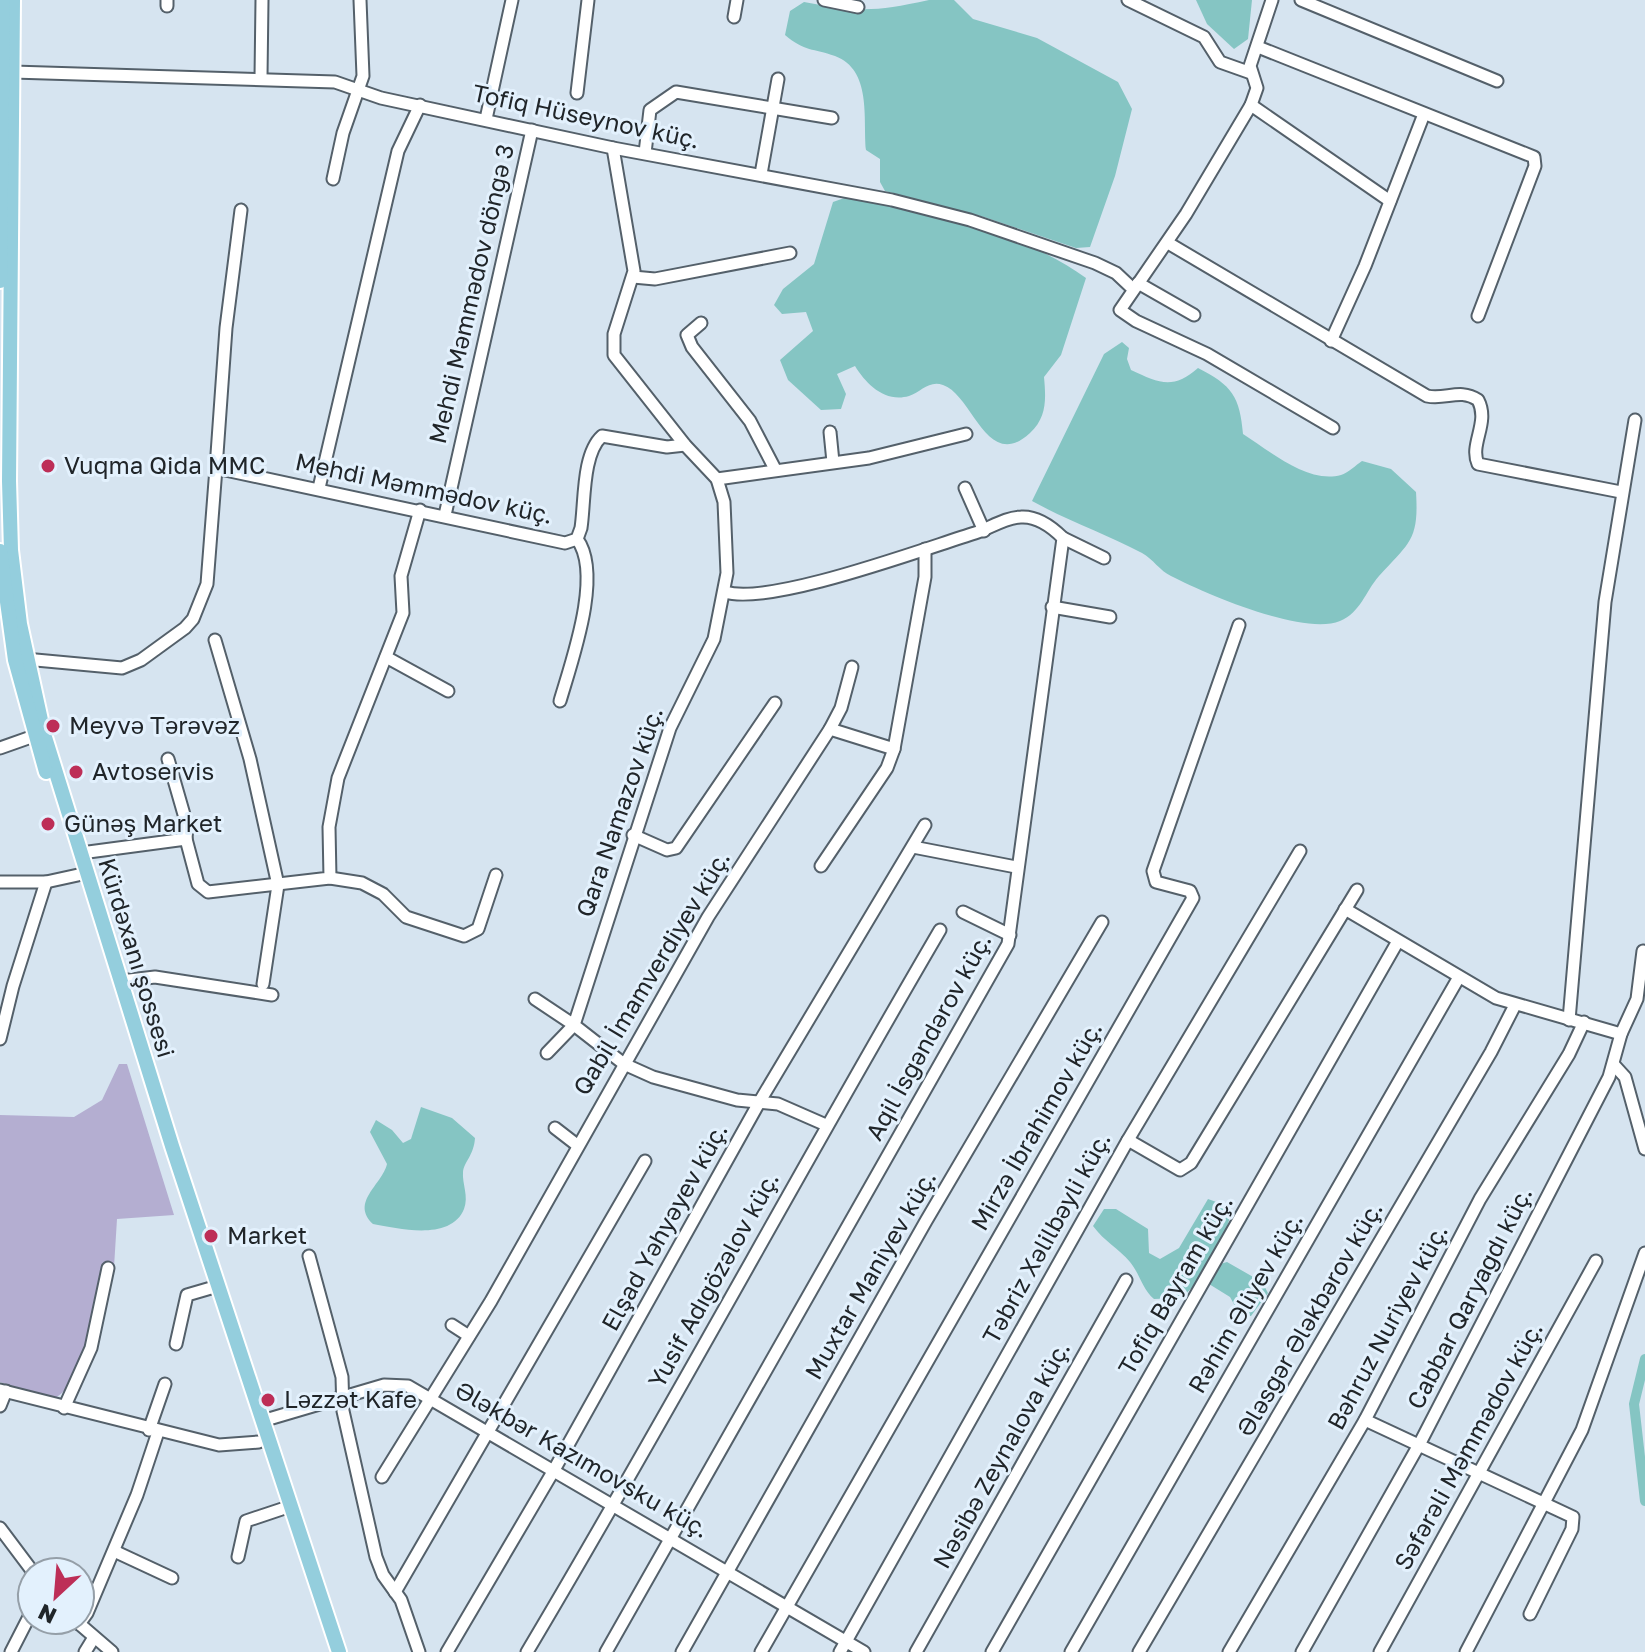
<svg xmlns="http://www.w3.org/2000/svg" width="1645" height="1652" viewBox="0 0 1645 1652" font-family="'Golos Text',sans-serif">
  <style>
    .green { fill: #b4aed1 }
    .water { fill: #85c5c3 }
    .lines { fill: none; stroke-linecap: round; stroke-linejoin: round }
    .canal { stroke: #85c5c3; stroke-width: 10 }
    .minor-casing { stroke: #54606a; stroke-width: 15 }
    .major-casing { stroke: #fff; stroke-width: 18 }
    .minor { stroke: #fff; stroke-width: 11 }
    .major { stroke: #94cedd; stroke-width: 14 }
    .poi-dot { fill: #bd2e57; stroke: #e3f1fd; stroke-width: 3 }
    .labels { text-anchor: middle; stroke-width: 6; stroke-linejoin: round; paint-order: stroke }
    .street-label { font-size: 24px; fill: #202529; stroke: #e3f1fd }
    .poi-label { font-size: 24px; fill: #202529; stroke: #e3f1fd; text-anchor: start }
  </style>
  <rect width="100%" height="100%" fill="#d6e4f0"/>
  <!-- green -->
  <path class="green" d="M119,1064h8l47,151 -57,4 -3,48 -10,-1c-8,36 -16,117 -51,133l-53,-17v-267l74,2 28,-17z"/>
  <!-- water -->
  <g class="water">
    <path d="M929,0h25l19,19 64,19 81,44 14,27 -17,67 -25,71 -14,1 -92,-31 -99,-26 -5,-9v-23l-14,-9c-3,-32 6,-80 -31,-94 -22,-8 -30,-4 -50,-21l5,-24 14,-9c56,10 70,10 125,-2z"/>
    <polygon points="1196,0 1252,0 1248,39 1234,49 1207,24"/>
    <path d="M850,196c79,18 170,34 236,82l-25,77 -17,22c2,22 3,40 -14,56 -43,40 -57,-38 -87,-48 -14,-5 -22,7 -34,11 -24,7 -43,-12 -54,-30l-18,8 9,20 -5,15 -20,1 -33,-30 -8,-20 33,-29 -7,-19 -24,2 -8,-9 9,-16 31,-25 19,-62z"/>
    <path d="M1122,342l7,6 -2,11 4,11c28,13 42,20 67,-2 34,17 42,29 45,66 27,17 64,50 98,41 7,-2 15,-10 21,-14l29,8 25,23c3,48 -6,50 -37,84 -14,16 -18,36 -39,45 -37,15 -134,-27 -169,-45 -11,-5 -18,-17 -29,-23 -36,-19 -74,-32 -110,-52l72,-147z"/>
    <path d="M421,1107l31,11 23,20c-1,17 -11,24 -12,34 -1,12 6,24 1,37 -13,32 -64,20 -91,15 -23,-22 9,-39 14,-60l-17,-32 6,-12 16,10 11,13 8,-4z"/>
    <path d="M1208,1199l11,4 11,14c-7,26 -27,66 -50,81l-26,1c-12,-10 -14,-25 -24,-37 -11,-13 -26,-21 -37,-36l11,-17h12l32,20 1,24 11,6 19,-11z"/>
    <polygon points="1227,1262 1262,1282 1268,1293 1251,1316 1240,1315 1230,1297 1209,1284 1217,1265"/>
  </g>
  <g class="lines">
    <!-- canal -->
    <polyline class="canal" points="1645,1359 1634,1404 1645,1501"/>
    <defs>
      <g id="minor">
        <polyline points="167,0 167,6"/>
        <polyline points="824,0 858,7"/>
        <polyline points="1128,0 1204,37 1220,62 1251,73"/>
        <polyline points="1272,0 1250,66 1257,88 1251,105 1186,214 1120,310 1136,321 1207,354 1333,428"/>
        <polyline points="1301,0 1497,81"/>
        <polyline points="734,17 737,0"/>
        <polyline points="1258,47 1534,157 1535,166 1478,316"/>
        <polyline points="13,72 335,82 381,98 613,148 892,200 970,220 1095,263 1116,273 1133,289"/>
        <polyline points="261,77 262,0"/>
        <polyline points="577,93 588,0"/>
        <polyline points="1251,105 1390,201"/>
        <polyline points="486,119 512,0"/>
        <polyline points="613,148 634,271 614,334 614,355 685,445 717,479 724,502 727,573 714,639 670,728 574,1025 624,1064 653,1077 737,1100 778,1104 826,1125"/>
        <polyline points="645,153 650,110 676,92 832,118"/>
        <polyline points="761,174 778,79"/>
        <polyline points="333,179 343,133 363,76 360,0"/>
        <path d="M1168,243l259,153c19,4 33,-8 51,4 12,23 -9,44 0,64l143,28"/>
        <polyline points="633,277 655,279 790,253"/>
        <polyline points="1138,283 1194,315"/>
        <polyline points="701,323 687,335 692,347 750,421 775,469"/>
        <polyline points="1331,341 1365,266 1424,114"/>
        <polyline points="830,432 833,462"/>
        <polyline points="216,468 226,328 241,210"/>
        <polyline points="717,479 869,458 966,434"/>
        <polyline points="319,488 398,151 420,105"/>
        <polyline points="965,488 984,531"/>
        <polyline points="445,515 532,130"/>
        <polyline points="1063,538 1104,558"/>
        <polyline points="1052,607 1110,617"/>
        <polyline points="215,640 250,759 278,885 263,984"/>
        <polyline points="386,657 448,691"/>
        <path d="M25,659l97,9 19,-8 44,-32 8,-9 14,-35 9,-116 349,75 12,-4 4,-11c4,-26 1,-74 21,-92l65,11 18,-2"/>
        <path d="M560,701c12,-41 43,-127 17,-162"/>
        <polyline points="830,729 841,708 852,667"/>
        <polyline points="0,748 34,736"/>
        <polyline points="168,759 187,825 186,839"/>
        <polyline points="633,835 667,850 676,848 775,703"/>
        <polyline points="913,847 1016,867"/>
        <polyline points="81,853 186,839 198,884 208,892 330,878 329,827 338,778 403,613 401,576 420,510"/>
        <polyline points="821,866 887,768 894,749"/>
        <polyline points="330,878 362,883 383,894 406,917 464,936 478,929 496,875"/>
        <polyline points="0,882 46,882 78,875"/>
        <polyline points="1345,909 1496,998 1621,1034"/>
        <polyline points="963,912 1010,935"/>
        <polyline points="121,981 155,977 272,995"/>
        <polyline points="535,999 574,1025 547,1053"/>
        <polyline points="1569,1020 1605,602 1635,420"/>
        <polyline points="0,1039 13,986 46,882"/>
        <polyline points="1614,1065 1625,1077 1645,1149"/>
        <polyline points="555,1128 577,1145"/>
        <polyline points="1128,1140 1180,1170 1191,1163 1357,890"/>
        <polyline points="309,1256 342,1377 343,1411 376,1557 383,1575 401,1600 419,1652"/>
        <polyline points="452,1325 469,1336"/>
        <polyline points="176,1344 187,1295 211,1288"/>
        <polyline points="0,1390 219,1445 259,1442"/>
        <polyline points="0,1406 6,1391"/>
        <polyline points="64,1408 91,1348 108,1268"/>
        <polyline points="1365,1420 1573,1517 1572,1529 1530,1614"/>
        <polyline points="262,1421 384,1385 408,1386 864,1652"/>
        <polyline points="149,1430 165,1384"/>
        <polyline points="382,1477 491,1301 708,917 830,729 894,749 925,577 925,549"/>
        <polyline points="0,1528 33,1572"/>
        <polyline points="114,1551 172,1578"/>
        <polyline points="238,1557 246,1521 282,1509"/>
        <polyline points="395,1592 645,1161"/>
        <polyline points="76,1621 112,1652"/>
        <polyline points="79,1624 87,1613 137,1495 158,1432"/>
        <polyline points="11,1652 32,1611"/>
        <polyline points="85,1652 93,1639"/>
        <polyline points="447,1652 554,1470 760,1101 925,825"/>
        <path d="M527,1652c142,-238 273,-483 413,-722"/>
        <path d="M606,1652l402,-708 55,-406c-11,-11 -26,-22 -42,-21 -15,0 -33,12 -46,16 -52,16 -205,73 -250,59"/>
        <polyline points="682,1652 926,1221 1102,922"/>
        <polyline points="761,1652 1193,898 1190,891 1156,882 1153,871 1239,625"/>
        <polyline points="840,1652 1128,1140 1300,851"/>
        <polyline points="916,1652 1126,1280"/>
        <polyline points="992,1652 1398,941"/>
        <polyline points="1071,1652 1459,977"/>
        <polyline points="1139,1652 1491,1052 1515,1005"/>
        <polyline points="1229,1652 1365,1420 1480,1199 1569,1054 1584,1022"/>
        <polyline points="1302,1652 1420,1443 1609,1077 1621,1034 1637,999 1643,951"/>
        <polyline points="1380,1652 1596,1261"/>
        <polyline points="1466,1652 1582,1430 1645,1253"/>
      </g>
      <g id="major">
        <polyline points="13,0 9,481 11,550 20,624 44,734 172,1146 339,1652"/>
        <polyline points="0,281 3,0"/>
        <polyline points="0,551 15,660 46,772"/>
      </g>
    </defs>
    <!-- minor casing -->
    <use href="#minor" class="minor-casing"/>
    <!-- major casing -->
    <use href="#major" class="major-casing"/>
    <!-- minor -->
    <use href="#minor" class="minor"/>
    <!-- major -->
    <use href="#major" class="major"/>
  </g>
  <!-- markers -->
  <g class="poi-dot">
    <circle cx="48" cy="466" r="8"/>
    <circle cx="53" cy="726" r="8"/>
    <circle cx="76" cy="772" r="8"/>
    <circle cx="48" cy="824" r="8"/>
    <circle cx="211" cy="1236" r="8"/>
    <circle cx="268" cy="1400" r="8"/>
  </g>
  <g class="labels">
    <!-- street labels -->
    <g class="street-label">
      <text transform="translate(586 117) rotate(12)" y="8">Tofiq Hüseynov küç.</text>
      <text transform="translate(472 294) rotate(-77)" y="8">Mehdi Məmmədov döngə 3</text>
      <text transform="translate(424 489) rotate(12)" y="8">Mehdi Məmmədov küç.</text>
      <text transform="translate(620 812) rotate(-71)" y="8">Qara Namazov küç.</text>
      <text transform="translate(136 958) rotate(73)" y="8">Kürdəxanı şossesi</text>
      <text transform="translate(652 973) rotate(-59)" y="8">Qabil İmamverdiyev küç.</text>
      <text transform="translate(929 1037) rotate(-61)" y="8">Aqil İsgəndərov küç.</text>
      <text transform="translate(1037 1126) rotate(-60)" y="8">Mirzə İbrahimov küç.</text>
      <text transform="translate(665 1227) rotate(-61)" y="8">Elşad Yəhyəyev küç.</text>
      <text transform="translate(1047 1238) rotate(-61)" y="8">Təbriz Xəlilbəyli küç.</text>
      <text transform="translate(871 1275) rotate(-60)" y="8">Muxtar Maniyev küç.</text>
      <text transform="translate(714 1280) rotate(-61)" y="8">Yusif Adığözəlov küç.</text>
      <text transform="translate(1176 1285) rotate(-60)" y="8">Tofiq Bayram küç.</text>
      <text transform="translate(1470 1298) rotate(-63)" y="8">Cabbar Qaryağdı küç.</text>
      <text transform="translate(1246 1303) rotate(-60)" y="8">Rəhim Əliyev küç.</text>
      <text transform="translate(1310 1319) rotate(-60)" y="8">Ələsgər Ələkbərov küç.</text>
      <text transform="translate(1388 1327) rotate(-62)" y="8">Bəhruz Nuriyev küç.</text>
      <text transform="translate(1469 1446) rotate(-61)" y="8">Səfərəli Məmmədov küç.</text>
      <text transform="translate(1002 1455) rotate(-61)" y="8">Nəsibə Zeynalova küç.</text>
      <text transform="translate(582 1460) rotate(30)" y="8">Ələkbər Kazımovsku küç.</text>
    </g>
    <!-- poi labels -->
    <g class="poi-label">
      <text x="64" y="474">Vuqma Qida MMC</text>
      <text x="69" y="734">Meyvə Tərəvəz</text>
      <text x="92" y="780">Avtoservis</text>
      <text x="64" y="832">Günəş Market</text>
      <text x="227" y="1244">Market</text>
      <text x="284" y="1408">Ləzzət Kafe</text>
    </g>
  </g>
  <!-- north arrow -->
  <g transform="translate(56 1596) rotate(206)"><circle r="38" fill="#e3f1fd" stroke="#959fa8" stroke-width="2"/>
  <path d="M0-6L14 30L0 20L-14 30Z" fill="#bd2e57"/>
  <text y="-12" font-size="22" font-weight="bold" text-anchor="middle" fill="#202529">N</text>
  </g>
</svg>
